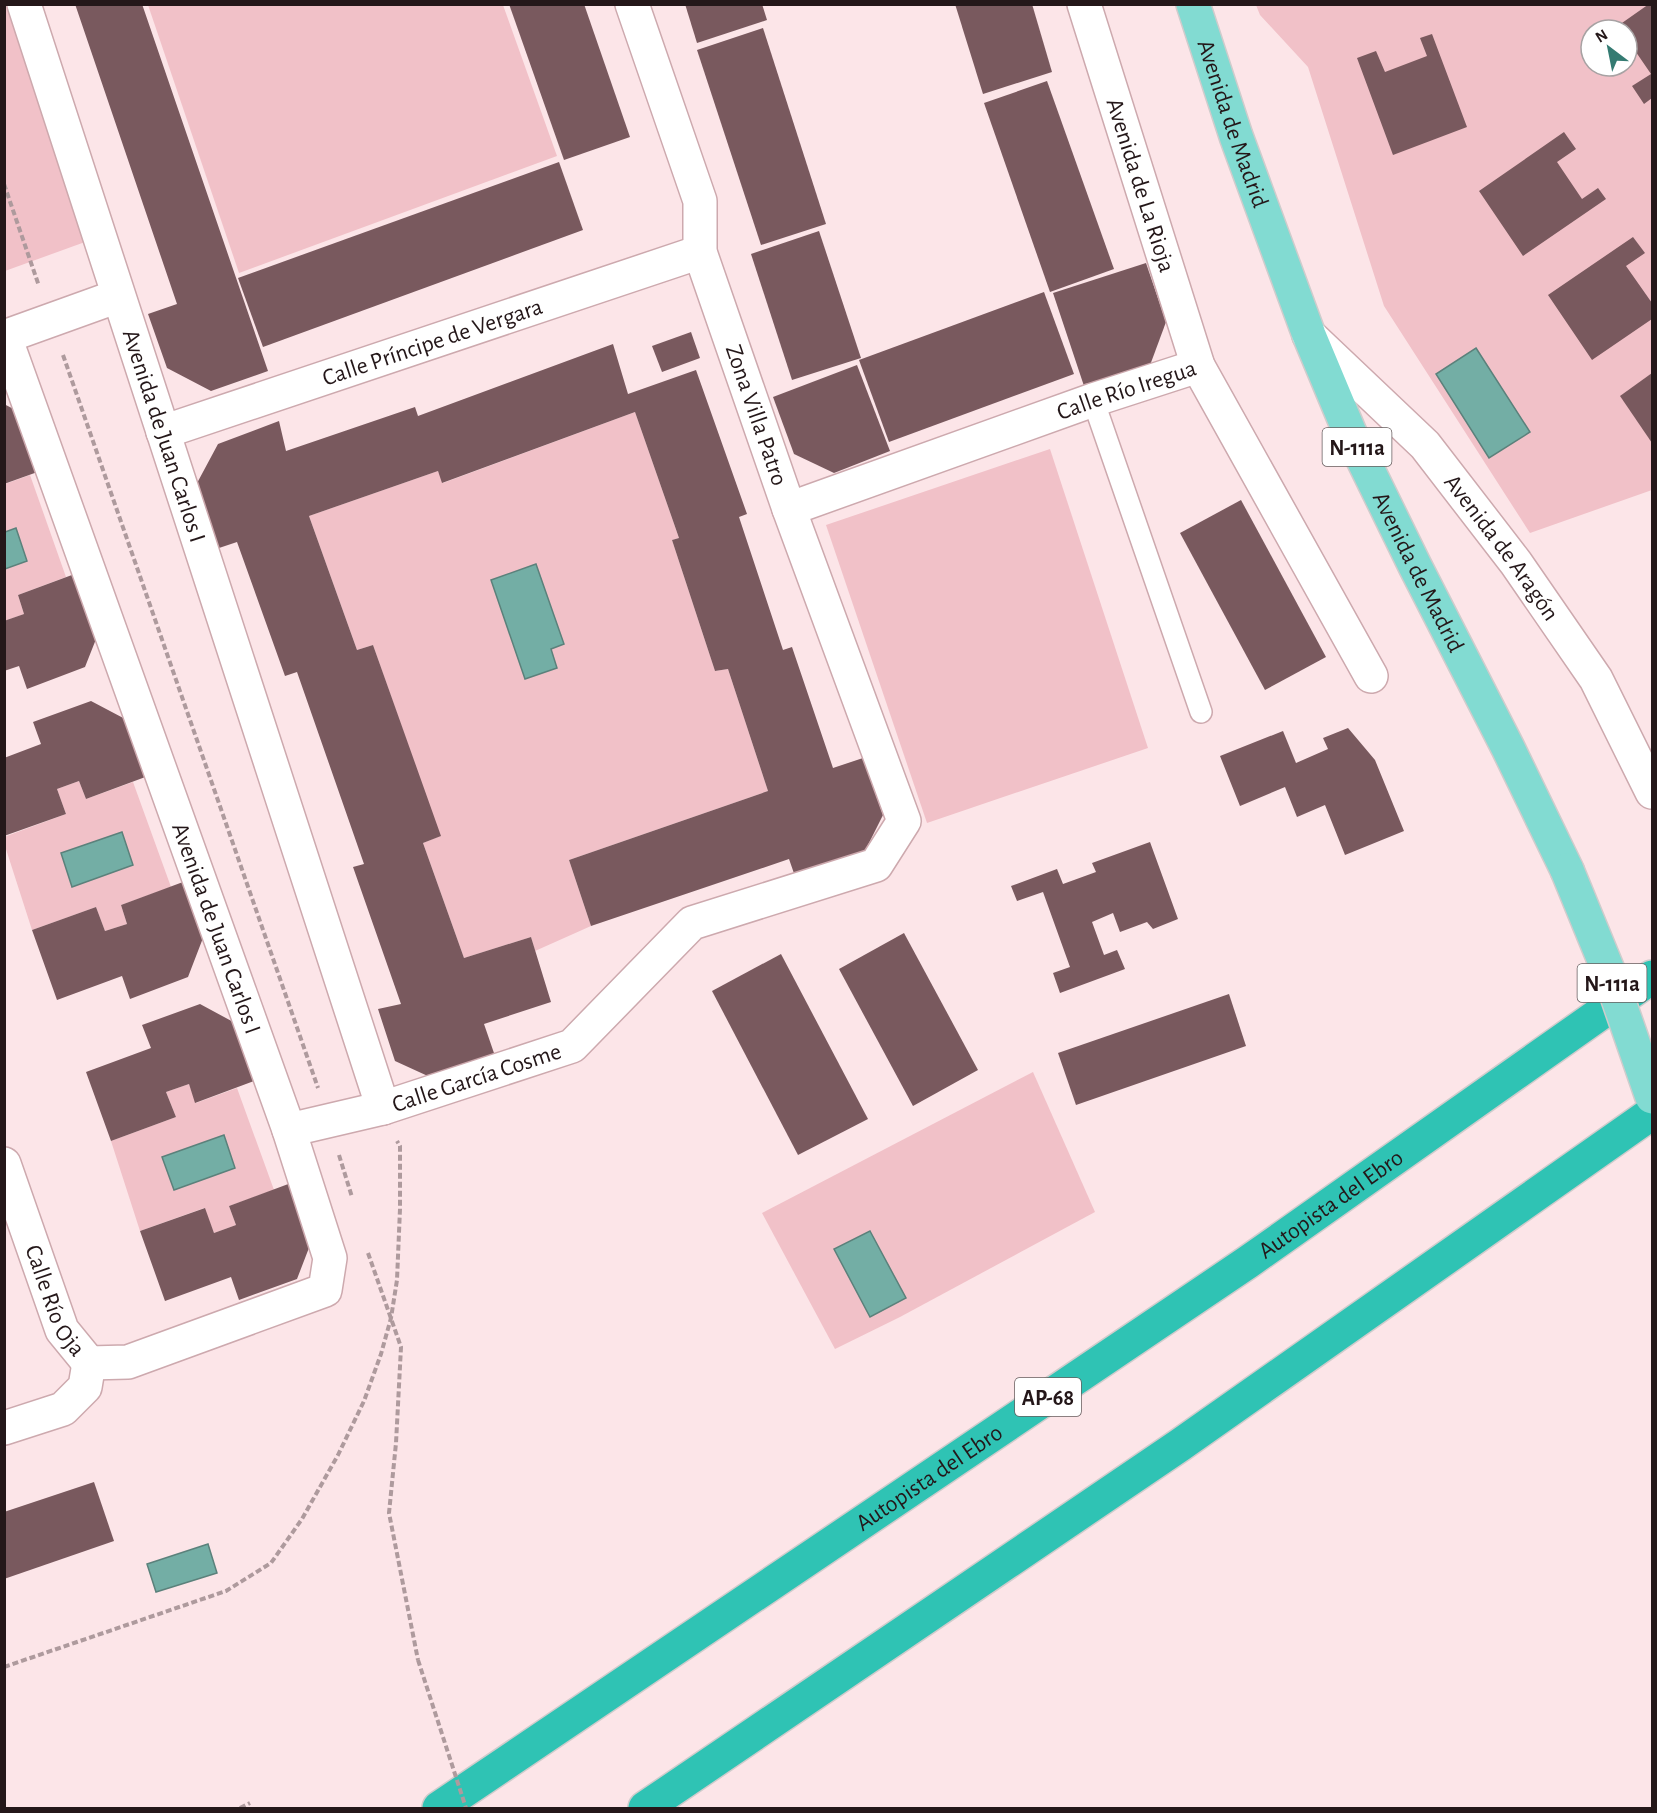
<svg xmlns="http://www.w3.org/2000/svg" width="1657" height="1813" viewBox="0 0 1657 1813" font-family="'Alegreya Sans',sans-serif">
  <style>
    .green { fill: #f1c1c8; fill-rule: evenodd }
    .water { fill: #73aea5; stroke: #5b817b; stroke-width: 1.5 }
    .building { fill: #79595e }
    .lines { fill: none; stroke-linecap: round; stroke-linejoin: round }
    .service-casing { stroke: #cda9ae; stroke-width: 24 }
    .minor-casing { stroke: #cda9ae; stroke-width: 36 }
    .primary-casing { stroke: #cfcccc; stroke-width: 36 }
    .motorway-casing { stroke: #cfcccc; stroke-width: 36 }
    .path { stroke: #ae9a9d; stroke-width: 4; stroke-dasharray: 6 3; stroke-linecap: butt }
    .service { stroke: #fff; stroke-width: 21 }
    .minor { stroke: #fff; stroke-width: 33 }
    .primary { stroke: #82dbd2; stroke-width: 33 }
    .motorway { stroke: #2fc3b4; stroke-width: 33 }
    .primary-bridge-casing { stroke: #cfcccc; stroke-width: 36; stroke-linecap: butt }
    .path-bridge { stroke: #ae9a9d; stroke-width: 4; stroke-dasharray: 6 3; stroke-linecap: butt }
    .primary-bridge { stroke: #82dbd2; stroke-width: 33 }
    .labels { text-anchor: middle; stroke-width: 6; stroke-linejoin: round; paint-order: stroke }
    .shield { fill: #fff; stroke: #665d5e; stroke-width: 1.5 }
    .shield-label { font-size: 22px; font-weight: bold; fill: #241719 }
    .street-label { font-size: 24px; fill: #241719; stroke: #fff }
  </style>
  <rect width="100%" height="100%" fill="#fce5e8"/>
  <!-- green -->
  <g class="green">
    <polygon points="4,5 7,5 85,242 5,271"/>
    <polygon points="148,5 503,5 557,156 239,273"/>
    <path d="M1256,5h396v485l-122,43 -146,-227 -76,-239 -48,-52zM1591,30h36v36h-36z"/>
    <polygon points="635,412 679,538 672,540 715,671 728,669 768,791 569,860 591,926 535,951 531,937 464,958 423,843 440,836 373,645 357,650 309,516 438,471 443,483"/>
    <polygon points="1050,449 1148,748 927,823 826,525"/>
    <polygon points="30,475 66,577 18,595 24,614 5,621 5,484"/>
    <polygon points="79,781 86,799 133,782 171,887 121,905 127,924 105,931 96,907 32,930 5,846 4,837 66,814 57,789"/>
    <polygon points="1033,1072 1095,1212 900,1317 835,1349 762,1213"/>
    <polygon points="189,1084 196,1103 237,1088 274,1190 229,1206 236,1225 214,1233 204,1208 140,1231 111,1141 176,1117 166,1092"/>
  </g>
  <!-- water -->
  <g class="water">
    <polygon points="1476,348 1530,432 1489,458 1436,374"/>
    <polygon points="16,528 27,561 5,569 5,532"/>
    <polygon points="536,564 564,644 551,649 557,668 525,679 491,580"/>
    <polygon points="122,832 133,865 72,887 61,853"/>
    <polygon points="224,1135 235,1168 174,1190 162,1157"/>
    <polygon points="870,1231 906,1298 870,1317 834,1249"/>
    <polygon points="208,1544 217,1573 156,1592 147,1564"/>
  </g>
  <!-- building -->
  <g class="building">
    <polygon points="75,4 142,4 268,371 211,391 167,368 148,314 177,304"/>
    <polygon points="509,4 584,4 630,137 564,160"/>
    <polygon points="685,4 762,4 767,20 697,43"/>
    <polygon points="955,4 1032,4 1052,72 983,94"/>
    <polygon points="1649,4 1652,4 1652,98 1644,104 1632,86 1651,74 1627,39 1627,30 1612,30"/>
    <polygon points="763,28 826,224 761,245 697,50"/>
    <polygon points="1432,34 1467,127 1393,155 1357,58 1376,51 1385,72 1427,56 1420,38"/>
    <polygon points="1047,81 1114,269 1050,292 984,103"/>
    <polygon points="1564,132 1576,149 1557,162 1582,199 1598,188 1606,199 1523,256 1479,191"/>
    <polygon points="559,162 583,230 263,347 238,278"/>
    <polygon points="819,231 861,358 792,380 751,254"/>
    <polygon points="1633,237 1645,253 1626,266 1652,303 1652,319 1592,360 1548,295"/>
    <polygon points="1146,263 1166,322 1149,368 1085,389 1053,293"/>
    <polygon points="1044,292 1074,374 889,442 859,360"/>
    <polygon points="691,332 700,358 662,372 652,346"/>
    <polygon points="613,344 628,394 696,370 747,514 739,517 783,650 792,647 833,768 863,758 883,815 860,861 797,882 789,859 591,926 569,860 768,791 728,669 715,671 672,540 679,538 635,412 442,483 438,471 309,516 357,650 373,645 441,836 423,843 464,958 531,937 551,1002 484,1024 495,1056 430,1077 395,1061 378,1009 401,1004 353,867 364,864 297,672 285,676 237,542 216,549 196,485 218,444 279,421 286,451 415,407 418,416"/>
    <polygon points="857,365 890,451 834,473 794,454 773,397"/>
    <polygon points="1652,373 1652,443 1620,396"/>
    <polygon points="4,404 23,414 43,470 4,484"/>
    <polygon points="1241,500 1326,657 1265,690 1180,533"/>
    <polygon points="80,572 100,629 85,667 27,689 19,666 4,671 4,621 24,614 18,595"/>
    <polygon points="91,701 127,720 148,776 86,799 79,781 57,789 66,814 4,836 4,758 41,744 33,722"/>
    <polygon points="1348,728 1375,760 1404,831 1345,855 1325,805 1297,817 1285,787 1240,806 1220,756 1283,731 1296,763 1328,749 1323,738"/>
    <polygon points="1150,842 1178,919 1153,929 1147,922 1120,932 1113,913 1092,922 1104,955 1117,950 1125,969 1060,993 1053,973 1070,967 1043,892 1017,901 1011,886 1057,869 1063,884 1096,872 1092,863"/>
    <polygon points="183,882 203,938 188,977 130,999 122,976 57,1000 32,930 96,907 105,931 127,924 121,905"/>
    <polygon points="904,933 978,1070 913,1106 839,969"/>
    <polygon points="781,954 868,1119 798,1155 712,991"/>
    <polygon points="1229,994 1246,1046 1076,1105 1058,1053"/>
    <polygon points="200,1004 237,1024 257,1080 195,1103 189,1084 166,1092 176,1117 111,1141 86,1072 151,1048 142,1025"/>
    <polygon points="291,1183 312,1240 297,1279 239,1300 231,1277 165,1301 140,1231 205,1208 214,1233 236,1225 229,1206"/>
    <polygon points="94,1482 114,1541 4,1579 4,1512"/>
  </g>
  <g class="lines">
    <defs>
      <polyline id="service" points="1093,400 1201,712"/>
      <g id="minor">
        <path id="s1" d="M24,4l359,1104"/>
        <path id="s2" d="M1084,4l114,362 173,310"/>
        <path id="s3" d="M1309,335l116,110 91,118 80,116 56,113"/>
        <polyline points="4,337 118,296"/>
        <path id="s4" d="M5,337l284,793 41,128 -5,32 -197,72 -39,1"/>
        <path id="s5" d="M163,432l537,-180"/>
        <path id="s6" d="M789,509l304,-109 105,-34"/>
        <path id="s7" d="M289,1130l94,-22 189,-62 120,-123 184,-58 28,-44 -115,-312 -89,-257v-51l-68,-197"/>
        <path id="s8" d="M4,1164l58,166 27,33"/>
        <polyline points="4,1428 63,1409 85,1387 89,1363"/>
      </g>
      <g id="primary">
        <path id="s9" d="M1193,4l43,132 73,199 41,98 65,133 93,182 59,122"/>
      </g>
      <g id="motorway">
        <path id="s10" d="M439,1808l809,-546 404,-285"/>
        <polyline points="645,1808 1180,1445 1652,1113"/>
      </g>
    </defs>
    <!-- service casing -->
    <use href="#service" class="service-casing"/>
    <!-- minor casing -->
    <use href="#minor" class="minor-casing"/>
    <!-- primary casing -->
    <use href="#primary" class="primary-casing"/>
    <!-- motorway casing -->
    <use href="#motorway" class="motorway-casing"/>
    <!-- path -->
    <g class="path">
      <polyline points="4,184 39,286"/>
      <polyline points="63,355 318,1088"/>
      <polyline points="339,1155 352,1197"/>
      <polyline points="368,1253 401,1347 396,1443 389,1513 418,1660"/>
      <polyline points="4,1667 226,1591 271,1563 302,1519 338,1455 364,1401 381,1354 391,1318 397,1280 400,1209 400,1146 397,1141"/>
      <polyline points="240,1808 250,1803"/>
    </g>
    <!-- service -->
    <use href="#service" class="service"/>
    <!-- minor -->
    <use href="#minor" class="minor"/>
    <!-- primary -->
    <use href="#primary" class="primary"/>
    <!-- motorway -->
    <use href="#motorway" class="motorway"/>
    <defs>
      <polyline id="primary-bridge" points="1567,870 1608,970 1652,1097"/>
    </defs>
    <!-- primary-bridge casing -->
    <use href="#primary-bridge" class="primary-bridge-casing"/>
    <!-- path-bridge -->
    <polyline class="path-bridge" points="418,1660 466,1808"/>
    <!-- primary-bridge -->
    <use href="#primary-bridge" class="primary-bridge"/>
  </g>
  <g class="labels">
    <!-- shield labels -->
    <g class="shield">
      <rect x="1322.5" y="428" width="69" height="38" rx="4.5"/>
      <rect x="1577.5" y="964" width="69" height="38" rx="4.5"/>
      <rect x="1015" y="1378" width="66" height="38" rx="4.5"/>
    </g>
    <g class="shield-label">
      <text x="1357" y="455">N-111a</text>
      <text x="1612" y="991">N-111a</text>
      <text x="1048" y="1405">AP-68</text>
    </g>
    <!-- street labels -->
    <g class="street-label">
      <text dy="8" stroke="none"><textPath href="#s9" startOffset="126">Avenida de Madrid</textPath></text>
      <text dy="8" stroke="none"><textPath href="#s2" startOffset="190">Avenida de La Rioja</textPath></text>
      <text dy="8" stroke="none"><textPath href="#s5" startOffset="284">Calle Príncipe de Vergara</textPath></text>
      <text dy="8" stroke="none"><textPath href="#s6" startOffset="358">Calle Río Iregua</textPath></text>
      <text transform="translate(757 415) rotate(71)" y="8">Zona Villa Patro</text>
      <text dy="8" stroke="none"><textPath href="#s1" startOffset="454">Avenida de Juan Carlos I</textPath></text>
      <text dy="8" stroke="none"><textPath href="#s3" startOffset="288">Avenida de Aragón</textPath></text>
      <text dy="8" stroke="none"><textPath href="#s9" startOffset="612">Avenida de Madrid</textPath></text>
      <text dy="8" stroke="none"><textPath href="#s4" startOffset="628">Avenida de Juan Carlos I</textPath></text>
      <text dy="8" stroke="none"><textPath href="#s7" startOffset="195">Calle García Cosme</textPath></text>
      <text dy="8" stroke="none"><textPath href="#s10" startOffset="1077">Autopista del Ebro</textPath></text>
      <text dy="8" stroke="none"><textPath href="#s8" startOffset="146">Calle Río Oja</textPath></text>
      <text dy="8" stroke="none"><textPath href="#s10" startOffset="591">Autopista del Ebro</textPath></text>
    </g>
  </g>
  <!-- border -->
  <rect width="1657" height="1813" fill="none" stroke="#241719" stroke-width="12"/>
  <!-- north arrow -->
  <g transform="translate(1609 48) rotate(328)"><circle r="28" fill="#ffffff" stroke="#a7a2a3" stroke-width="1.5"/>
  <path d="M0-4.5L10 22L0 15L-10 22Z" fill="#347b72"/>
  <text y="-9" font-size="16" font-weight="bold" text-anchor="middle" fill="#241719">N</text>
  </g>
</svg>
